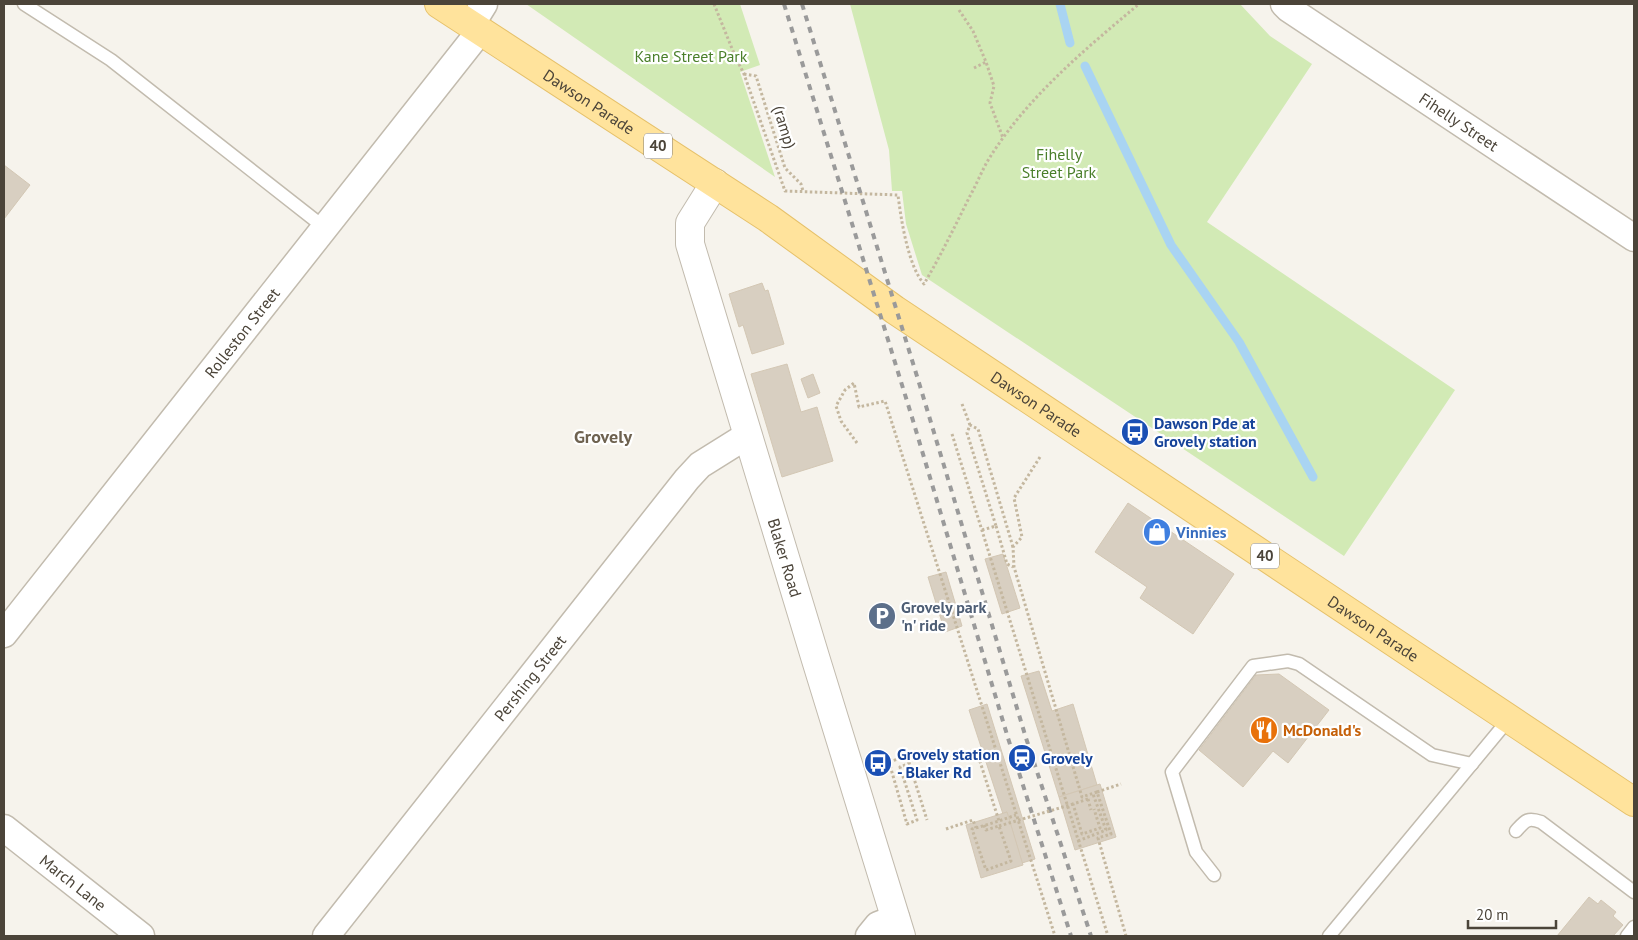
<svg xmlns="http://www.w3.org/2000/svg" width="1638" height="940" viewBox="0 0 1638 940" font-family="'PT Sans',sans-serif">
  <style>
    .green { fill: #d2eab5 }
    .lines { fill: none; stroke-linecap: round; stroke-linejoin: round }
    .stream { stroke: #a9d4f2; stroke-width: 9 }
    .building { fill: #d8cfc1; stroke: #d3c7b4 }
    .service-casing { stroke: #c2bbae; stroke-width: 15 }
    .minor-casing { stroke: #c2bbae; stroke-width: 29 }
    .tertiary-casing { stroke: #c2bbae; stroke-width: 30 }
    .primary-casing { stroke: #e6c16a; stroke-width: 30 }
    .path { stroke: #c4b79f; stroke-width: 3; stroke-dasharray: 2.5 2.5; stroke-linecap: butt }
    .service { stroke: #fff; stroke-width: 12 }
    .minor { stroke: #fff; stroke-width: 26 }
    .tertiary { stroke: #fff; stroke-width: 28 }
    .primary { stroke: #ffe39c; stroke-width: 28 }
    .rail { stroke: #9a9a9a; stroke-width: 4; stroke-dasharray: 6 6; stroke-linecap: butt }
    .path-bridge { stroke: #c4b79f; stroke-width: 3; stroke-dasharray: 2.5 2.5; stroke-linecap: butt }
    .labels { text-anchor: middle; stroke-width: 4.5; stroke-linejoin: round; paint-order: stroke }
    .shield { fill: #fff; stroke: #817c74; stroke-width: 1 }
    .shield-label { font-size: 15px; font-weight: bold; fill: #4b4439 }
    .park-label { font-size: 16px; fill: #4a7f2a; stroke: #fff }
    .street-label { font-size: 16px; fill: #4b4439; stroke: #fff }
    .transit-label { font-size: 16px; font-weight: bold; fill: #164399; stroke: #fff; text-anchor: start }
    .shop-label { font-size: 16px; font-weight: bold; fill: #366cbe; stroke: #fff; text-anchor: start }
    .service-label { font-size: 16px; font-weight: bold; fill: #4e5e75; stroke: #fff; text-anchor: start }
    .food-label { font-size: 16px; font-weight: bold; fill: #c56008; stroke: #fff; text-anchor: start }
    .neighbourhood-label { font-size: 18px; font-weight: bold; fill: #6e6250; stroke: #fff }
  </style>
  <rect width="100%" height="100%" fill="#f6f3ec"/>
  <!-- green -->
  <g class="green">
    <polygon points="526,4 740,4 760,65 740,72 775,177"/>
    <polygon points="850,4 1240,4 1270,36 1312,64 1207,222 1455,390 1344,556 922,275 906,224 902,191 892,191 889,150"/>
  </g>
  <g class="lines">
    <!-- stream -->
    <g class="stream">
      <polyline points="1060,4 1070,43"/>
      <polyline points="1085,66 1171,245 1239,342 1313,477"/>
    </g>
  </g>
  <!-- building -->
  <g class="building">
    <polygon points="4,165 30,185 4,219"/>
    <polygon points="762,283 765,291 768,290 784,344 752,354 743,325 739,327 729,294"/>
    <polygon points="787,364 801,412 817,407 833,461 782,477 751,374"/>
    <polygon points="813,374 820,393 808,398 801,379"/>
    <polygon points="1128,503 1234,574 1193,634 1140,598 1147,587 1095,552"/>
    <polygon points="1003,554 1020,608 1002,614 985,559"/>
    <polygon points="946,572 962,626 945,632 928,577"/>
    <polygon points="1039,671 1052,711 1073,704 1097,785 1059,797 1021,676"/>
    <polygon points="1279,674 1329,710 1288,763 1273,751 1243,787 1199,750 1256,675"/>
    <polygon points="987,704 1035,859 1022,863 1007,812 1003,814 969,710"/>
    <polygon points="1100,784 1116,837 1075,850 1059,797"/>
    <polygon points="1007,812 1023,865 981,878 966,825"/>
    <polygon points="1589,897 1598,904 1601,900 1616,912 1613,916 1623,925 1613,936 1557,936"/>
  </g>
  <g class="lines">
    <defs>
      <g id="service">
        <polyline points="24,4 111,60 325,228"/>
        <path d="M1516,831c9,-10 11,-14 25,-9l93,70"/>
        <polyline points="1214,875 1196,852 1172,772 1253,666 1288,661 1299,664 1432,755 1472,764"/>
        <polyline points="1329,936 1509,719"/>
        <polyline points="1627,936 1634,927"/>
      </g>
      <g id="minor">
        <path id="s1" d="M1284,4l5,5 345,229"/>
        <polyline points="471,25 484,4"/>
        <path id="s2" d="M4,634l476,-603"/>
        <path id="s3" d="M4,828l137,108"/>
        <path id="s4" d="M326,936l361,-457 13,-14 48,-30"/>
        <polyline points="869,936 878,925 896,918"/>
      </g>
      <g id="tertiary">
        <path id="s5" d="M715,183l-25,40v21l126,416 85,276"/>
      </g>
      <g id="primary">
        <path id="s6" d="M439,4l329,214 127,92 739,492"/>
      </g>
    </defs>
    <!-- service casing -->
    <use href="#service" class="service-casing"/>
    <!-- minor casing -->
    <use href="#minor" class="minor-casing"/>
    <!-- tertiary casing -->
    <use href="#tertiary" class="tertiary-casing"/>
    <!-- primary casing -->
    <use href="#primary" class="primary-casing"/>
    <!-- path -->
    <g class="path">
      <path d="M714,4l21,52 9,18 41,117 113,4c3,24 10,71 26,89 17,-29 31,-58 46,-88 6,-11 11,-23 17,-34 38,-63 96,-111 152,-158"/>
      <polyline points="959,10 973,31 986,62 994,86 990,103 1003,138"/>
      <polyline points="974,68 986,62"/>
      <polyline points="744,74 756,76 785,168 801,184 803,191"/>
      <polyline points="962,404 970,425"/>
      <polyline points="952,434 1108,936"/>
      <polyline points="857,443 841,421 836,406 845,390 854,383 859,407 885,401 1055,936"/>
      <polyline points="1040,457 1014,498 1022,537 1013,547 1014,567 1082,797 1097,792 1111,834 1098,838 1126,936"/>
      <polyline points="996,526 1007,564 1013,567"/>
      <polyline points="982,530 996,526 967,433 970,425 978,429 1013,547"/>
      <polyline points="969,752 976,749 999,821"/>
      <polyline points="889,762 907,756 927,820"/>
      <polyline points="879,766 889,762 907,824 917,820 900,767 910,763"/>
      <polyline points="911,769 918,767"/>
      <polyline points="1097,792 1121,784"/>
      <polyline points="1088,799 1073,804 1082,834 1100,828 1094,809"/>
      <polyline points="1088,799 1091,810"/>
      <path d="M984,825l2,5 13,-4 12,35 -25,9 -14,-41c15,-4 30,-9 44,-14"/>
      <polyline points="946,829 973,820 976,828"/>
      <polyline points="1078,841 1106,830 1093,794"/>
    </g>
    <!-- service -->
    <use href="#service" class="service"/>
    <!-- minor -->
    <use href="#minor" class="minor"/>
    <!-- tertiary -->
    <use href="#tertiary" class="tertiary"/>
    <!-- primary -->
    <use href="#primary" class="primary"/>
    <!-- rail -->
    <g class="rail">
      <polyline points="784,4 911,414 1008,738 1071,936"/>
      <polyline points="802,4 920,386 1026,738 1091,936"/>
    </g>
    <!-- path-bridge -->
    <polyline class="path-bridge" points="999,826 1073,804"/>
  </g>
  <!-- icons -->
  <defs>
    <symbol id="bus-disc" viewBox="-11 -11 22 22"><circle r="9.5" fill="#1a4fb4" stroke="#fff"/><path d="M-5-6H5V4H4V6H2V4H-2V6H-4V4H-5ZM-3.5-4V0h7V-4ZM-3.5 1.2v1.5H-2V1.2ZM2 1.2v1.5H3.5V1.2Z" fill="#fff"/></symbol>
    <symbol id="shop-disc" viewBox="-11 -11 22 22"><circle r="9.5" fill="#3f7fe0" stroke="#fff"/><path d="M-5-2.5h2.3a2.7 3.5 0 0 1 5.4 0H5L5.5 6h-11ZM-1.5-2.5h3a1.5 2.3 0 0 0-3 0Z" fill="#fff"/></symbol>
    <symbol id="parking-disc" viewBox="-11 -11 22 22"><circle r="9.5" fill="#5c6f8a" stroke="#fff"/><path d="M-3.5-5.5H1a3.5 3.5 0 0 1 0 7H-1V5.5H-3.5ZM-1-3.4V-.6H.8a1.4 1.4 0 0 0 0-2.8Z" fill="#fff"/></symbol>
    <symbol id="restaurant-disc" viewBox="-11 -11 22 22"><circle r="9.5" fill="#e8710a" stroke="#fff"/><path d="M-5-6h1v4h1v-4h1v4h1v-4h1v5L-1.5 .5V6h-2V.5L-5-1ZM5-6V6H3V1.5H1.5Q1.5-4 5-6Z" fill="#fff"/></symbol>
    <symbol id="station-disc" viewBox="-11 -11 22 22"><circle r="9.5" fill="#1a4fb4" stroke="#fff"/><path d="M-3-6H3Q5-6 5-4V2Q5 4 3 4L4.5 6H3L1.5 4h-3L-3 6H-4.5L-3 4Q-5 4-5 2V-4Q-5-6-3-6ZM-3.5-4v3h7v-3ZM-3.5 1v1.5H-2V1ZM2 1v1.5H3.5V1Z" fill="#fff"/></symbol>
  </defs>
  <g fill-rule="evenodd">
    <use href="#bus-disc" x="1119" y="416" width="32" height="32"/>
    <use href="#shop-disc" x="1141" y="516" width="32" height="32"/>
    <use href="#parking-disc" x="866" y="600" width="32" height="32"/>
    <use href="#restaurant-disc" x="1248" y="714" width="32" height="32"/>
    <use href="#station-disc" x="1006" y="742" width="32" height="32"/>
    <use href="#bus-disc" x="862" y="747" width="32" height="32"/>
  </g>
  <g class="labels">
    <!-- shield labels -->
    <g class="shield">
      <rect x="644" y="133.5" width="28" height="25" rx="4"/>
      <rect x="1251" y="543.5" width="28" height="25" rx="4"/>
    </g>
    <g class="shield-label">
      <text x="658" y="151">40</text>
      <text x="1265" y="561">40</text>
    </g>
    <!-- park labels -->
    <g class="park-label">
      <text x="691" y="62">Kane Street Park</text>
      <text x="1059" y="160">Fihelly<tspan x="1059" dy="18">Street Park</tspan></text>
    </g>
    <!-- street labels -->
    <g class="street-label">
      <text dy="6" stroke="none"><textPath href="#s6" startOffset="179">Dawson Parade</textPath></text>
      <text dy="6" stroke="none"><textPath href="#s1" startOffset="211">Fihelly Street</textPath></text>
      <text transform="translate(785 127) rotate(73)" y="6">(ramp)</text>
      <text dy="6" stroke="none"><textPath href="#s2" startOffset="384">Rolleston Street</textPath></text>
      <text dy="6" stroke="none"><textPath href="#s6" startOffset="719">Dawson Parade</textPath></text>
      <text dy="6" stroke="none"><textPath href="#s5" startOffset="396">Blaker Road</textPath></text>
      <text dy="6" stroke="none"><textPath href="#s6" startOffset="1124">Dawson Parade</textPath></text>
      <text dy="6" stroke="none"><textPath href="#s4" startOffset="329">Pershing Street</textPath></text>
      <text dy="6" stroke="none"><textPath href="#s3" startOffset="88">March Lane</textPath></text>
    </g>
    <!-- transit labels -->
    <g class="transit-label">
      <text x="1154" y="429">Dawson Pde at<tspan x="1154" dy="18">Grovely station</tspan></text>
      <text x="897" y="760">Grovely station<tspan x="897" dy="18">- Blaker Rd</tspan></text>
      <text x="1041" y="764">Grovely</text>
    </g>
    <!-- shop labels -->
    <g class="shop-label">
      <text x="1176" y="538">Vinnies</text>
    </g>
    <!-- service labels -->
    <g class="service-label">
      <text x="901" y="613">Grovely park<tspan x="901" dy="18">'n' ride</tspan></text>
    </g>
    <!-- food labels -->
    <g class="food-label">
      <text x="1283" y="736">McDonald's</text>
    </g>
    <!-- neighbourhood labels -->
    <g class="neighbourhood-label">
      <text x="603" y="443">Grovely</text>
    </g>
  </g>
  <!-- border -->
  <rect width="1638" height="940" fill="none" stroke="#4b4439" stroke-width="10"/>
  <!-- scale -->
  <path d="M1468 920v8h88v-8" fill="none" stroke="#4b4439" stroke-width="2.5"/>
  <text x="1476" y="920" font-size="15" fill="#4b4439" stroke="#ffffff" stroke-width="4" paint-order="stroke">20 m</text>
</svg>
